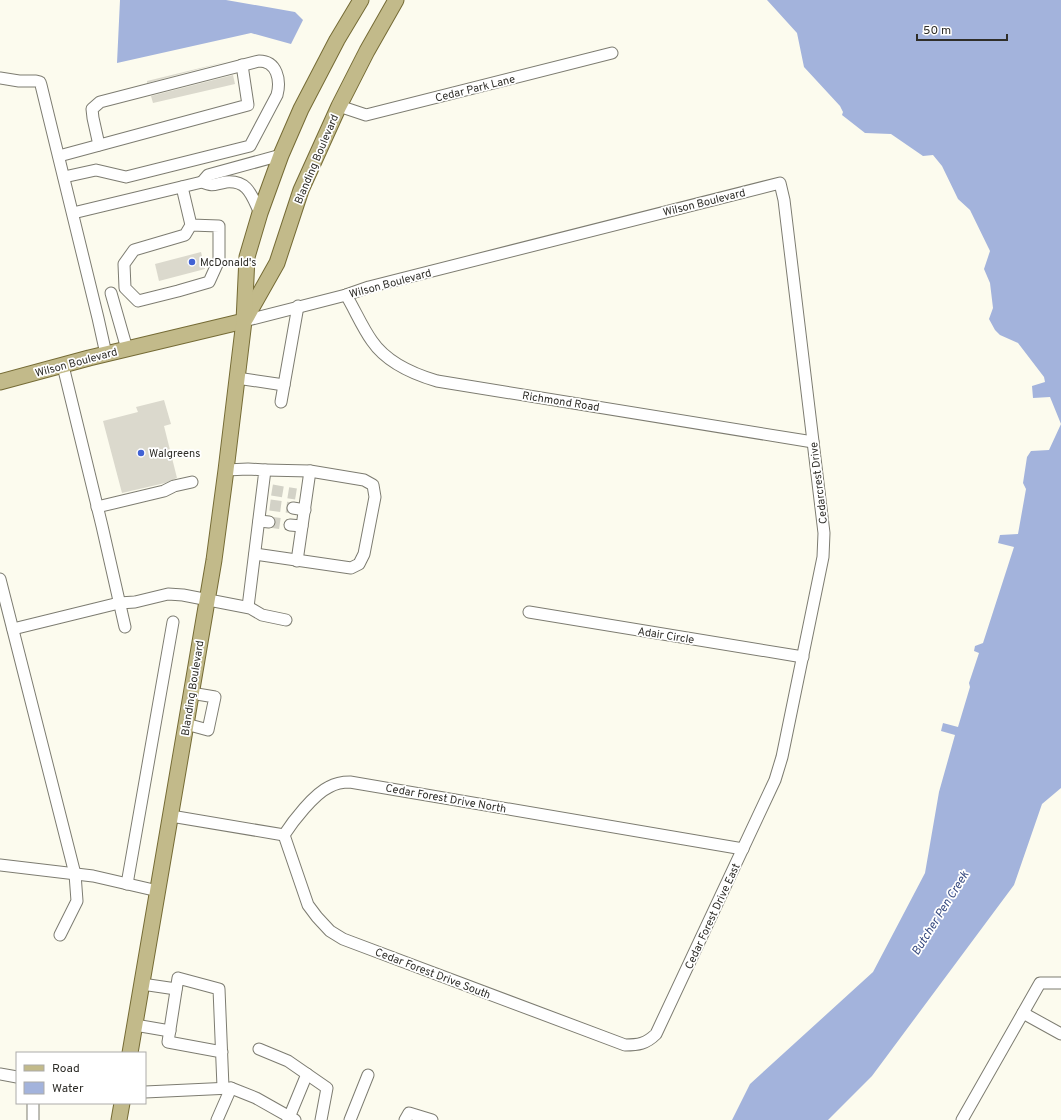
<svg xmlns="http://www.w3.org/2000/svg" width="1061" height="1120" viewBox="0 0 1061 1120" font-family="Overpass,sans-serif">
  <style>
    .water { fill: #a3b3dc }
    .building { fill: #dbd9cd }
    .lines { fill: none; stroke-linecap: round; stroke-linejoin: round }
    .minor-tunnel { stroke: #d3d2c7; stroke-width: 11; stroke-dasharray: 11 5.5; stroke-linecap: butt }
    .minor-casing { stroke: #7d7c71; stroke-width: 13 }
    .major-casing { stroke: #756b35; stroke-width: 17 }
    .minor { stroke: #fff; stroke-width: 11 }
    .major { stroke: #c2ba8a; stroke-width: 15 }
    .poi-dot { fill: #4162d4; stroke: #fff; stroke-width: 1.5 }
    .labels { text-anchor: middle; stroke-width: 3.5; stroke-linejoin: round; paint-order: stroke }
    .street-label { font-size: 11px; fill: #2f2e29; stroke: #fff }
    .poi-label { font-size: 11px; fill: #2f2e29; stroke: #fff; text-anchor: start }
    .water-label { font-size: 12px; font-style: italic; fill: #384b80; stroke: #fff }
  </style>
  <rect width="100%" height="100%" fill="#fcfbee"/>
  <!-- water -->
  <g class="water">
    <polygon points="120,0 226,0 295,12 303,20 291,44 251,33 117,63"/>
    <polygon points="767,0 1061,0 1061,788 1042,804 1014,885 872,1076 828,1120 732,1120 750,1084 873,972 925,873 939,792 955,735 941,731 943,723 958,727 970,687 969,683 979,653 974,651 975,646 983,643 1014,547 998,543 1000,535 1018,534 1026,489 1023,483 1027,457 1031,451 1049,450 1061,424 1050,397 1033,398 1032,386 1045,382 1044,377 1018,343 1000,335 995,330 989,319 993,308 990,283 984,269 990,251 970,210 958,199 942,166 933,155 923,156 891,134 865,133 842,115 843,112 840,106 804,67 797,33"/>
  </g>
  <!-- building -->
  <g class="building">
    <polygon points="229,61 147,83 147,81"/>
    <polygon points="233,75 235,84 153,103 151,96"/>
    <polygon points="201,252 205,269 159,281 155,264"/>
    <polygon points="164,400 171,424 164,426 177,478 165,483 122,493 103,421 138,412 136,407"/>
  </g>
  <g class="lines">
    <!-- minor-tunnel -->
    <g class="minor-tunnel">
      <polyline points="272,490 296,494"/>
      <polyline points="270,505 293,508"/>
      <polyline points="269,522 290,525"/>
    </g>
    <defs>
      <g id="minor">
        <polyline points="0,78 19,81 36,81 40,82 41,85 98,318 106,354"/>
        <polyline points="339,106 366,115 612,53"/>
        <polyline points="59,156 248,105 242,65"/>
        <path d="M64,177l32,-7 30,7 124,-31 27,-51c4,-15 0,-34 -18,-34l-159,41 -8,7 1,9 6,27"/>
        <polyline points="202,182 208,175 281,155"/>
        <polyline points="182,187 191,225 185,235 134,250 124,264 125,288 138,301 178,291 209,282 219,260 219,226 191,225"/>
        <path d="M73,213l129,-31c12,5 12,2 24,0 23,-2 26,15 34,31"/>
        <polyline points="111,293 127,349"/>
        <path d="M346,295c9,15 16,32 26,46 15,22 41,33 65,40l376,61"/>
        <path d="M244,321l102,-26 23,-8 411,-104 4,17 40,333 -1,24 -41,200 -7,23 -119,254c-10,10 -18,11 -31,11l-282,-106 -13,-8 -13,-14 -9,-12 -24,-70"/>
        <polyline points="63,366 102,526 125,627"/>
        <polyline points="237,378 284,385"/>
        <polyline points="281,402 298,306"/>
        <polyline points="226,470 248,469 265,470 248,607"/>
        <polyline points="97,507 164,491 174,486 192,482"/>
        <polyline points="293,508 305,510"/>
        <polyline points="259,521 269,522"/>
        <polyline points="290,525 302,526"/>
        <polyline points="255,554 351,568 359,564 364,554 375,497 373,485 364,480 310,471 265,470"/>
        <polyline points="297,561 310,471"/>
        <polyline points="0,579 75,874 77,901 60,935"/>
        <polyline points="529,612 803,657"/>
        <polyline points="13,629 119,603 135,602 168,594 183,595 250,608 262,615 286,620"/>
        <polyline points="186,724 208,730 215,697 191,693"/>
        <polyline points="171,816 284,835"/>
        <path d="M284,835c9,-14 30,-41 45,-48 7,-4 14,-5 21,-5l393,67"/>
        <polyline points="0,865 93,876 158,891"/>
        <polyline points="127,884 173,622"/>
        <polyline points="142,984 176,989"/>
        <polyline points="1023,1013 1061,1034"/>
        <polyline points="135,1025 170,1031"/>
        <polyline points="259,1049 288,1061 327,1088 321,1120"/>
        <polyline points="222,1052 168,1042 178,978 219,989 223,1087"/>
        <polyline points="0,1074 17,1077"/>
        <polyline points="145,1092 231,1088 256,1098 295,1120"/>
        <polyline points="33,1103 33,1120"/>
        <polyline points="217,1120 231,1088"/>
        <polyline points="288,1120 307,1074"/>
        <polyline points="350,1120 368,1075"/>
        <polyline points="405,1120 409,1113 432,1120"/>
        <polyline points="962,1120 1040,983 1061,983"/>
      </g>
      <g id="major">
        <polyline points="246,318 277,263 301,190 339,106 367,51 396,0"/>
        <polyline points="0,382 89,358 244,321"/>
        <polyline points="130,1053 214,560 226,470 244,321 247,257 260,213 281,155 301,109 337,40 361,0"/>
        <polyline points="119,1120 122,1103"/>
      </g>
    </defs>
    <!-- minor casing -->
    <use href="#minor" class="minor-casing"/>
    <!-- major casing -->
    <use href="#major" class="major-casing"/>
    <!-- minor -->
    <use href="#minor" class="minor"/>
    <!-- major -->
    <use href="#major" class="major"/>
  </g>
  <!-- markers -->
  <g class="poi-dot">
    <circle cx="192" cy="262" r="4"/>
    <circle cx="141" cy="453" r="4"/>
  </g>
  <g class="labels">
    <!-- street labels -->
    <g class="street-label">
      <text transform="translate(475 88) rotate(-14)" y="4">Cedar Park Lane</text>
      <text transform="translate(316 159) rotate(-67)" y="4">Blanding Boulevard</text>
      <text transform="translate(704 202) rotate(-14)" y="4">Wilson Boulevard</text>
      <text transform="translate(390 283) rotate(-15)" y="4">Wilson Boulevard</text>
      <text transform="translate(76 362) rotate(-15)" y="4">Wilson Boulevard</text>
      <text transform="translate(561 401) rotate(9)" y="4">Richmond Road</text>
      <text transform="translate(818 483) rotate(-97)" y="4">Cedarcrest Drive</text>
      <text transform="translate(666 635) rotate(9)" y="4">Adair Circle</text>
      <text transform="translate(192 688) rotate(-81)" y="4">Blanding Boulevard</text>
      <text transform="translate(446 798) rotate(10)" y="4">Cedar Forest Drive North</text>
      <text transform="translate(712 916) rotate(-65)" y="4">Cedar Forest Drive East</text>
      <text transform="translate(433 973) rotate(21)" y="4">Cedar Forest Drive South</text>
    </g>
    <!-- poi labels -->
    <g class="poi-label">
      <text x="200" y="266">McDonald's</text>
      <text x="149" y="457">Walgreens</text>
    </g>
    <!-- water labels -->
    <g class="water-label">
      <text transform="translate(940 913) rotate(-58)" y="4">Butcher Pen Creek</text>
    </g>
  </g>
  <!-- legend -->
  <rect x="16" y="1052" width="130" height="52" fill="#ffffff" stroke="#acaba9"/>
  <rect x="24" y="1065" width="20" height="6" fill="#c2ba8a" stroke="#acaba9"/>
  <text x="52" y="1072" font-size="12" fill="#2f2e29">Road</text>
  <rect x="24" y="1082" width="20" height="12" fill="#a3b3dc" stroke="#acaba9"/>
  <text x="52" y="1092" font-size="12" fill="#2f2e29">Water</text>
  <!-- scale -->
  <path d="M917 34v6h90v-6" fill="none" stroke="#2f2e29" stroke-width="2"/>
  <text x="923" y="34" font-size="12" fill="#2f2e29" stroke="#ffffff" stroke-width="3" paint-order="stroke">50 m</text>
</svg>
